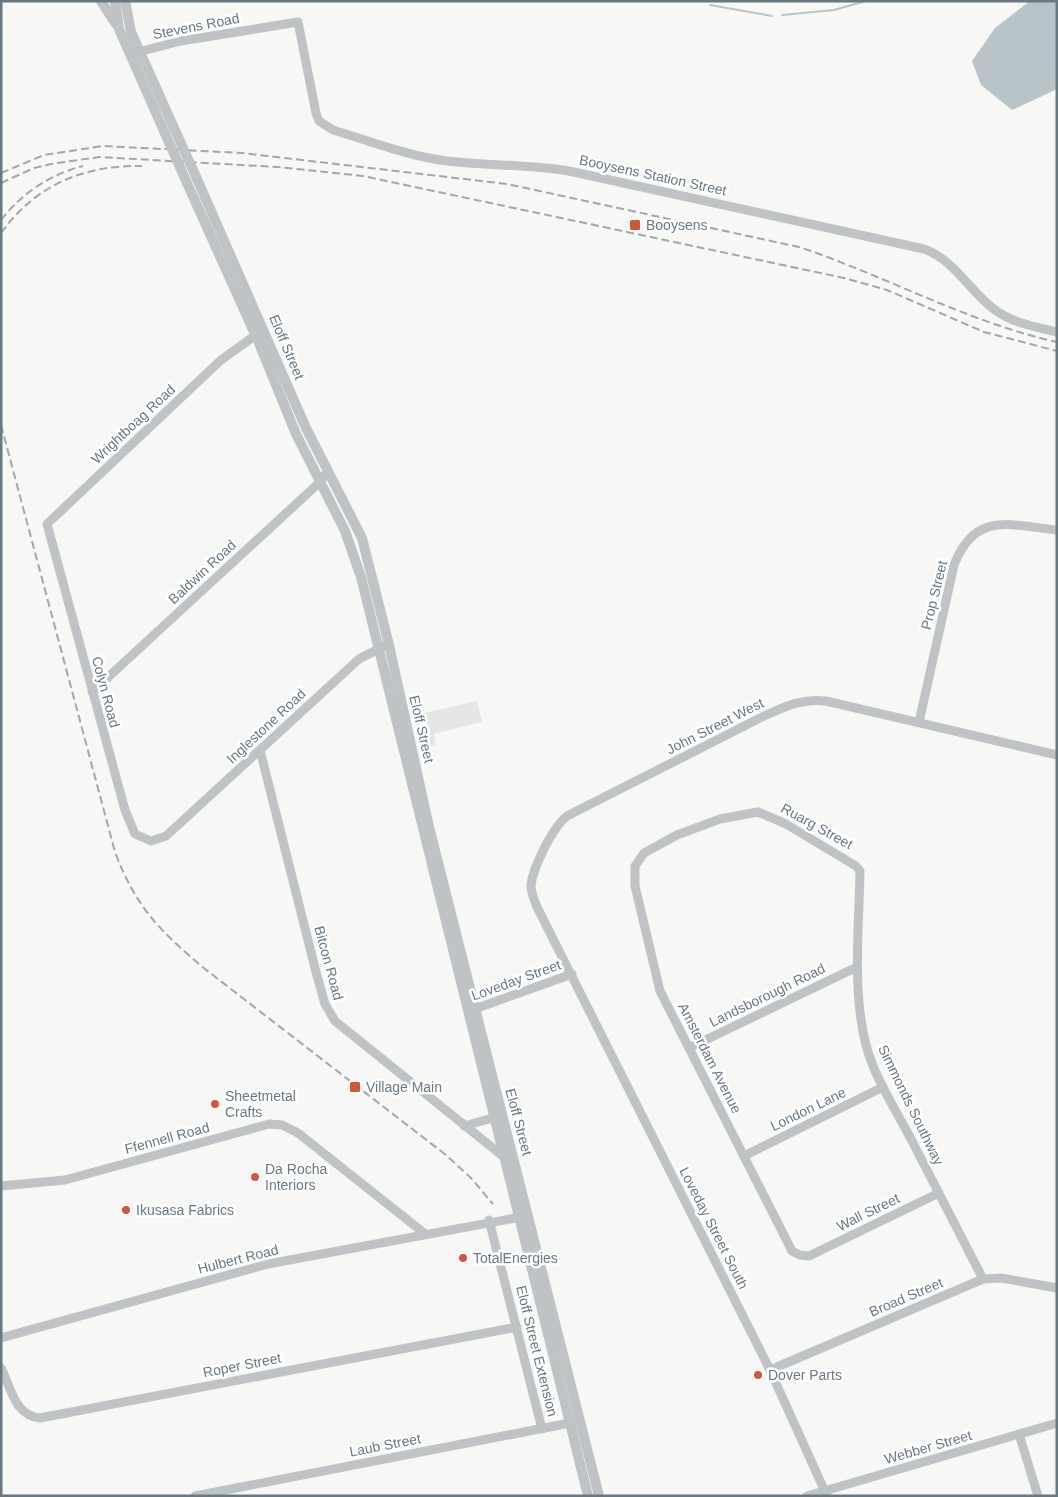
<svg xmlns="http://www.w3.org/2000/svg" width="1058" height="1497" viewBox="0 0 1058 1497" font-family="Helvetica,sans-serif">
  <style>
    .built { fill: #e5e6e5 }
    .water { fill: #b8c4c8 }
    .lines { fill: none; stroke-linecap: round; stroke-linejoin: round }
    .stream { stroke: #b8c4c8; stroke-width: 2 }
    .minor { stroke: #bfc3c6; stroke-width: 9 }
    .tertiary { stroke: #bfc3c6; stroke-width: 10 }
    .rail { stroke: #a1a7ac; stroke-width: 2; stroke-dasharray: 8 4; stroke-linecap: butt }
    .tertiary-bridge { stroke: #bfc3c6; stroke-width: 10 }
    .poi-dot { fill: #d65536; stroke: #fff; stroke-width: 2 }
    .labels { text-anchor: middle; stroke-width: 5; stroke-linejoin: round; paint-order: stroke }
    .street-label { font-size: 14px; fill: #697983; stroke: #fff }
    .poi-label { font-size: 14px; fill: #697983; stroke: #fff; text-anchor: start }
  </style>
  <rect width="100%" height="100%" fill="#f7f7f5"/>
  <!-- built -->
  <polygon class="built" points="477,701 482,722 434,734 436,745 427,748 419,714"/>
  <!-- water -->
  <polygon class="water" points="1030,1 1057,1 1057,89 1012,110 981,85 972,61 995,28"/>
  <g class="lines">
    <!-- stream -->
    <g class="stream">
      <polyline points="710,5 772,16"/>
      <polyline points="782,15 834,10 866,1"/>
    </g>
    <!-- minor -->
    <g class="minor">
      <path d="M134,53l47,-12 117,-19 18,91 3,8 14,9c37,11 75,26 114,31 41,5 81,3 122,10l355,78c31,11 45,42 71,61 18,13 40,17 62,22"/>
      <polyline points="260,332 221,360 47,524 125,810 135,834 151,841 166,836 359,659 384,646"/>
      <polyline points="92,692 320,482 328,471"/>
      <path d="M919,722l35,-157c21,-54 56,-40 103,-35"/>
      <polyline points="260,750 316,972 325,1004 335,1021 504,1157"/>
      <polyline points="469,1011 572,974"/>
      <polyline points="689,1048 857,967"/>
      <polyline points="464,1126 500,1116"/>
      <polyline points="744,1156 883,1087"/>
      <polyline points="1,1186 65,1180 269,1124 282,1125 298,1133 424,1233"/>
      <path d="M939,1193l-130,63 -9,-1 -8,-4 -132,-260 -25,-105v-20l9,-13 33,-18 43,-16 38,-7 28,12 70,42 4,5c-1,56 -8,120 6,174 9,34 30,65 46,96 24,46 47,92 71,138"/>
      <polyline points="489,1220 542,1429"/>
      <polyline points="1,1338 268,1264 526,1216"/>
      <path d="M1,1368c10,20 14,48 39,50l477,-91"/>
      <polyline points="770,1370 983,1279 1001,1278 1057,1288"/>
      <polyline points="1019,1434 1038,1496"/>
      <polyline points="195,1496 575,1422"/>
      <polyline points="807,1496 1057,1423"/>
      <path d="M827,1496l-57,-126 -233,-463c-3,-7 -6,-14 -6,-22 2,-18 22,-58 36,-69l199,-101c20,-9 37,-17 60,-14l231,54"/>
    </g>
    <!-- tertiary -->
    <g class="tertiary">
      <polyline points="101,1 116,24"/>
      <polyline points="115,1 119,29 164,131"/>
      <polyline points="125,1 131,32 174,128"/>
      <polyline points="197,179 306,428 362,538 389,645 429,827 599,1496"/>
      <polyline points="187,183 259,343 296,434 345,531 361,577 588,1496"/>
    </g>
    <!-- rail -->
    <g class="rail">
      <path d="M1,173l43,-18 59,-9 139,7 265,31 292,63c87,29 168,75 258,95"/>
      <polyline points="1,183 34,168 51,164 99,157 277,167 363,176 844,278 887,290 984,332 1057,351"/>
      <path d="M1,220c21,-27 50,-46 82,-54"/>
      <path d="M1,233c35,-48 82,-68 141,-67"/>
      <path d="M1,425l114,427c21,56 46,80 90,117l241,186 25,23 22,26"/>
    </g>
    <!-- tertiary-bridge -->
    <g class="tertiary-bridge">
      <polyline points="174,128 197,179"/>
      <polyline points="164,131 187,183"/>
    </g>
  </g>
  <!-- markers -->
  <g class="poi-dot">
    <rect x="629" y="219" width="12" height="12" rx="2.5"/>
    <rect x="349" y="1081" width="12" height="12" rx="2.5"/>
    <circle cx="215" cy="1104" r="5"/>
    <circle cx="255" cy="1177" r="5"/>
    <circle cx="126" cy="1210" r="5"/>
    <circle cx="463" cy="1258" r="5"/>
    <circle cx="758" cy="1375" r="5"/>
  </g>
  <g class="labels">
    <!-- street labels -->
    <g class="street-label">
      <text transform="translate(196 26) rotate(-11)" y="5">Stevens Road</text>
      <text transform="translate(653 175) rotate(12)" y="5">Booysens Station Street</text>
      <text transform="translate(287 347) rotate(67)" y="5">Eloff Street</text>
      <text transform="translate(133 424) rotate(-43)" y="5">Wrightboag Road</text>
      <text transform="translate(202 572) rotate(-43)" y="5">Baldwin Road</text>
      <text transform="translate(934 595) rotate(-76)" y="5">Prop Street</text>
      <text transform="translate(106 692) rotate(75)" y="5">Colyn Road</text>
      <text transform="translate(266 726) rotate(-43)" y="5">Inglestone Road</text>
      <text transform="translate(715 726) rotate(-27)" y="5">John Street West</text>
      <text transform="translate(422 729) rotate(77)" y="5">Eloff Street</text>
      <text transform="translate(817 826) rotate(29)" y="5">Ruarg Street</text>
      <text transform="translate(329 963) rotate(75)" y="5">Bitcon Road</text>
      <text transform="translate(516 980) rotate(-20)" y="5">Loveday Street</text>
      <text transform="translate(767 995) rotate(-26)" y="5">Landsborough Road</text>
      <text transform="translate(710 1058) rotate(63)" y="5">Amsterdam Avenue</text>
      <text transform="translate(911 1105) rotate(64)" y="5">Simmonds Southway</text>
      <text transform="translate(808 1109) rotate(-26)" y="5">London Lane</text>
      <text transform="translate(519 1122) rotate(75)" y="5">Eloff Street</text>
      <text transform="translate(167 1138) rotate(-15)" y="5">Ffennell Road</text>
      <text transform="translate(868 1212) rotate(-26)" y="5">Wall Street</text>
      <text transform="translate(714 1228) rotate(63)" y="5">Loveday Street South</text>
      <text transform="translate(238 1259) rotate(-14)" y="5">Hulbert Road</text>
      <text transform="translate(906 1297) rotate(-23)" y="5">Broad Street</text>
      <text transform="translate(537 1351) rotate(76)" y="5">Eloff Street Extension</text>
      <text transform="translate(242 1365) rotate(-11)" y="5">Roper Street</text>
      <text transform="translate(385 1445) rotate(-11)" y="5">Laub Street</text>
      <text transform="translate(928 1447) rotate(-16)" y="5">Webber Street</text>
    </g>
    <!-- poi labels -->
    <g class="poi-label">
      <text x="646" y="230">Booysens</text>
      <text x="366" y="1092">Village Main</text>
      <text x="225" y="1101">Sheetmetal<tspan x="225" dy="16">Crafts</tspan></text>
      <text x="265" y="1174">Da Rocha<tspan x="265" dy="16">Interiors</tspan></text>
      <text x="136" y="1215">Ikusasa Fabrics</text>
      <text x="473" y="1263">TotalEnergies</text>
      <text x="768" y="1380">Dover Parts</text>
    </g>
  </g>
  <!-- border -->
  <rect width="1058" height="1497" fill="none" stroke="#697983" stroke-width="5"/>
</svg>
